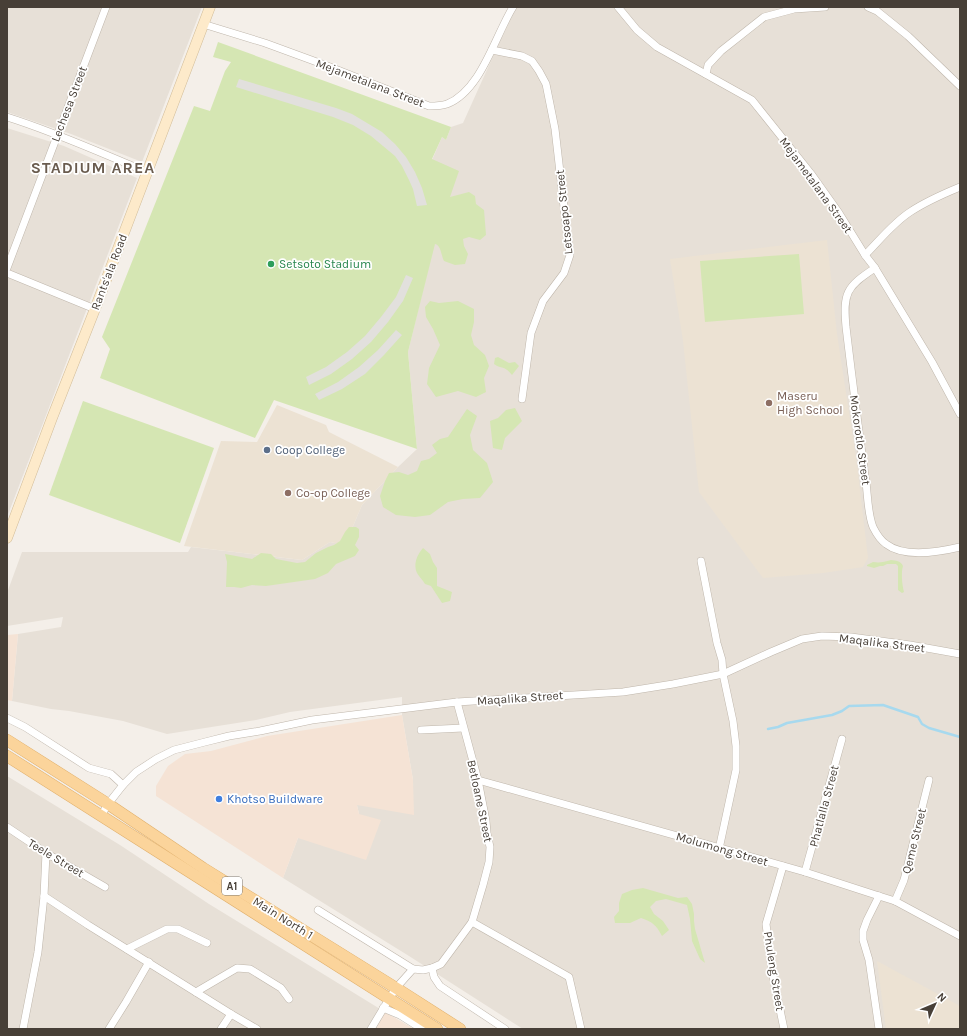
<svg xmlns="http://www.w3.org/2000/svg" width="967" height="1036" viewBox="0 0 967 1036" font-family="Karla,sans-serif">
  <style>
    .residential { fill: #e7e0d7 }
    .commercial { fill: #f5e3d5 }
    .education { fill: #ece2d3 }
    .green { fill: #d5e6b3 }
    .parking { fill: #e2e0dd }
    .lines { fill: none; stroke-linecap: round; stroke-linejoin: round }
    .stream { stroke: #a7d9ee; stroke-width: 2.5 }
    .street-casing { stroke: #bfb6ab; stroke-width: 8 }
    .secondary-casing { stroke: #d2bd99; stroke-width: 11 }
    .primary-casing { stroke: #e0af6a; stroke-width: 12 }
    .street { stroke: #fff; stroke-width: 7 }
    .secondary { stroke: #fdeaca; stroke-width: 10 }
    .primary { stroke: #fbd49b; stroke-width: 11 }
    .leisure-dot { fill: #2e9e5b; stroke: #fff; stroke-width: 1.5 }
    .education-dot { fill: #8d6e63; stroke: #fff; stroke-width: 1.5 }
    .service-dot { fill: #5c6f8a; stroke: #fff; stroke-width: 1.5 }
    .shop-dot { fill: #3f7fe0; stroke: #fff; stroke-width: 1.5 }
    .labels { text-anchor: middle; stroke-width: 3.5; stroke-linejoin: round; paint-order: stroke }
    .shield { fill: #fff; stroke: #7e7973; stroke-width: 1 }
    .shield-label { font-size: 11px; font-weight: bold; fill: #473f37 }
    .street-label { font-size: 12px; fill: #473f37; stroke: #fff }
    .leisure-label { font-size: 12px; fill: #27864d; stroke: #fff; text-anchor: start }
    .education-label { font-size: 12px; fill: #785e54; stroke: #fff; text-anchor: start }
    .service-label { font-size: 12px; fill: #4e5e75; stroke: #fff; text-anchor: start }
    .shop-label { font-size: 12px; fill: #366cbe; stroke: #fff; text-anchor: start }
    .district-label { font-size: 16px; font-weight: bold; letter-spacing: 1px; fill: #6a5c4f; stroke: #fff }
  </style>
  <rect width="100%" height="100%" fill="#f4efe9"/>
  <!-- residential -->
  <g class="residential">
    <polygon points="7,7 202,7 142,162 71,134 7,112"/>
    <polygon points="516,7 960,7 960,1029 523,1029 409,956 283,878 298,838 359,814 357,805 413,780 402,715 402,697 290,712 256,720 167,734 123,721 69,711 51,709 12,701 18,634 61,627 63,617 7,626 7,593 22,552 188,552 191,547 302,560 330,542 345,545 362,505 398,467 417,449 408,352 435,241 432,160 442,137 446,140 451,127 463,123 490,63"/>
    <polygon points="7,128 64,146 137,178 7,517"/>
    <polygon points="7,776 120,845 209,904 385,1012 376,1029 7,1029"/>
  </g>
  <!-- commercial -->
  <g class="commercial">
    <polygon points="18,634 12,701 7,700 7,635"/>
    <polygon points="402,715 413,780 414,815 357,805 359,814 381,820 366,860 298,838 283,878 156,796 156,786 168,766 185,754 211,751 267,736"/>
    <polygon points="385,1012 414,1029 376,1029"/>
  </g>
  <!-- education -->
  <g class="education">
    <polygon points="827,240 837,334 857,465 868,558 863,567 823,573 763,578 699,492 683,341 670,259"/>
    <polygon points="277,405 326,425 329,432 398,467 362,505 345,545 330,542 302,560 184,546 221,441 257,442"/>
    <polygon points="877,961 960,1006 960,1029 886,1029"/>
  </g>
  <!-- green -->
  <g class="green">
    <path d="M218,42l233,85 -5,13 -4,-3 -10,22 27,12 -9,26 19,-5 6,4 1,8 8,6 2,25 -6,5 -11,-3 -6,2 1,7 4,8 -3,10 -10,1 -11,-4c-3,-6 -3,-16 -9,-17l-27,108 9,97 -143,-49 -19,38 -155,-60 10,-29 -8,-12 92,-231 16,5 15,-40 6,-9 -18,-5z"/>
    <polygon points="799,254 804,314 705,322 700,261"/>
    <polygon points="430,301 439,303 458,301 474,309 474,322 471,335 474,345 485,355 489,366 484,378 486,392 476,397 458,391 436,397 427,384 429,368 440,345 433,329 426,317 425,307"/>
    <path d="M498,357l11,6 6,-1 4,4 -7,9c-8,-10 -9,-5 -18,-11l1,-6z"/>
    <polygon points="83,401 214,448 180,543 49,495"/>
    <polygon points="515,408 522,421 505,438 502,450 493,448 490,421 498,418 506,410"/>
    <polygon points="467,409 477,416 470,435 473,450 487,463 493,482 480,498 463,499 448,502 430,515 415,517 396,515 383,507 380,496 385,481 389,473 399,472 408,475 417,471 421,461 429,459 437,453 432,445 440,439 448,437"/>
    <polygon points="349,527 356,527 359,529 359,537 355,545 359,550 355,556 336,564 328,573 315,579 266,586 252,585 241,588 234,587 226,587 227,562 225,554 252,559 261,553 271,554 276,559 297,563 305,562 316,553 328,547 334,545 340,541 345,532"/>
    <path d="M423,548l7,6 3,8 4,6v18l15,6 -2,9 -8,2 -11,-17 -6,-2c-2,-4 -6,-7 -8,-11 -4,-9 0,-18 6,-25z"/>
    <path d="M891,560c5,1 9,0 12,6 -2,6 -1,19 1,26l-2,1 -4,-3v-24l-2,-2h-9l-4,2h-3l-6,2 -7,-2v-1l6,-3c7,1 11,0 18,-2z"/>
    <path d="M643,888l35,10 9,-1 5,7 2,10v7l1,8 10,34 -5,-4 -8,-18 -2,-22 -3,-14 -21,-6 -10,2 -6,6 4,7 9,7 6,9 -7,6c-6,-11 -9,-14 -21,-18l-11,5h-15l-1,-6 5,-6v-8l3,-9 10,-4z"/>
  </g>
  <!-- parking -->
  <g class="parking">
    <polygon points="239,79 336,108 352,114 382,132 395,144 406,157 415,172 422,188 427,205 417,206 413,189 409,180 402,166 395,156 371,136 353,125 333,117 236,87"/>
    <polygon points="406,275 413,278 403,301 388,322 371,342 352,359 331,374 309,385 306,377 326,367 347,352 365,336 381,317 396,297"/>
    <polygon points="396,330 402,335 384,355 365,374 342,389 319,400 315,394 338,382 359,367 378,350"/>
  </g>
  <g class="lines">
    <!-- stream -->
    <polyline class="stream" points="768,729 778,727 787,723 832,715 842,711 849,706 883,705 918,717 922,724 929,728 960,737"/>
    <defs>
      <g id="street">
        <polyline points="618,7 637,30 657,47 752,100 812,175 839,213 865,255 875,268 932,362 960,414"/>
        <polyline points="868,7 877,11 908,36 960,86"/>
        <path d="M203,24l62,19 60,22 104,41c6,0 12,0 18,-2 34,-13 48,-68 66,-97"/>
        <polyline points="492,50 522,56 532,61 539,71 546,84 555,129 567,233 570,255 564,273 543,301 531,333 522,399"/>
        <polyline points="706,74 708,65 721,51 764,17 794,9 825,7"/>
        <path d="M7,117c48,15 94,36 140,55"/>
        <path d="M865,255c14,-14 28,-32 45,-43 15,-10 33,-18 50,-25"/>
        <polyline points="7,268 106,7"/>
        <path d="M875,268c-29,19 -32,25 -29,59 6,50 12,99 19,149 3,16 2,36 8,51 3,6 7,13 13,17 18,14 53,8 74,3"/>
        <polyline points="7,273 95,309"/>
        <polyline points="701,561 717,643 722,660 723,674 733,721 736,746 736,770 719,849"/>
        <polyline points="7,718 25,727 89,768 111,774 123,785"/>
        <polyline points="421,730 463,728"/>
        <polyline points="478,780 805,872 879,896 895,901 960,936"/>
        <polyline points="101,816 108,804 123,785 136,772 156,759 174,750 205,742 229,736 260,731 312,720 457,702 623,692 673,684 723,674 771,652 802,639 822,636 851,637 910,645 960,654"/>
        <polyline points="7,827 46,853 105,887"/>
        <polyline points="783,866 766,924 772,971 784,1029"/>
        <polyline points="805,872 842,739"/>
        <polyline points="44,896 88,925 231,1014 257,1029"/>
        <polyline points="879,896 867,920 863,931 863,940 869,960 879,1029"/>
        <polyline points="895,901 904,880 929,780"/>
        <polyline points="318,910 413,969"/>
        <polyline points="472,922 569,977 581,1029"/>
        <polyline points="127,949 167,929 178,929 207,943"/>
        <polyline points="432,968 434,977 440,986 505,1029"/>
        <polyline points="196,992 237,968 250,969 281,988 289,999"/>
        <polyline points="383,1008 400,1015 422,1029"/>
        <polyline points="23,1029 38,952 44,896 46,853"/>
        <polyline points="109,1029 126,1002 149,962"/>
        <polyline points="221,1029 231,1014"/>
        <polyline points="371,1029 389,999 396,988 413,969 423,970 432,968 441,964 472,922 483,885 489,862 490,847 487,833 486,821 478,780 457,702"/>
      </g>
      <polyline id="secondary" points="7,538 52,418 95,309 210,7"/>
      <g id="primary">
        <polyline points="7,740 108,804 203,868 396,988 460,1029"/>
        <polyline points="7,756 437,1029"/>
      </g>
    </defs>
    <!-- street casing -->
    <use href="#street" class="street-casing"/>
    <!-- secondary casing -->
    <use href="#secondary" class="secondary-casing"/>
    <!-- primary casing -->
    <use href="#primary" class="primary-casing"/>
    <!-- street -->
    <use href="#street" class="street"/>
    <!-- secondary -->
    <use href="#secondary" class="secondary"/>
    <!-- primary -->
    <use href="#primary" class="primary"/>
  </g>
  <!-- markers -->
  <circle class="leisure-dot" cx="271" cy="264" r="4"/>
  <g class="education-dot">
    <circle cx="769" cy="403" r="4"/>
    <circle cx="288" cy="493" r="4"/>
  </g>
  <circle class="service-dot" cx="267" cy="450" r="4"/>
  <circle class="shop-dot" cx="219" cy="799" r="4"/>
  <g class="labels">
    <!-- shield labels -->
    <rect class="shield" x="222" y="877" width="20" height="18" rx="3"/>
    <g class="shield-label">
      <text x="232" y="890">A1</text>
    </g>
    <!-- street labels -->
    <g class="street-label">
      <text transform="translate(370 83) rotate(21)" y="4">Mejametalana Street</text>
      <text transform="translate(69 104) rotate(-69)" y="4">Lechesa Street</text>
      <text transform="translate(816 185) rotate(54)" y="4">Mejametalana Street</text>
      <text transform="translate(564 212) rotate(-96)" y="4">Letsoapo Street</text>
      <text transform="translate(109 272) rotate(-69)" y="4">Rants'ala Road</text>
      <text transform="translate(860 440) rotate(82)" y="4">Mokorotlo Street</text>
      <text transform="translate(882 643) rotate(7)" y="4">Maqalika Street</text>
      <text transform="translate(520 698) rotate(-4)" y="4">Maqalika Street</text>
      <text transform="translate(480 801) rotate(78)" y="4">Betloane Street</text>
      <text transform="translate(824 806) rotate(-75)" y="4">Phatlalla Street</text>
      <text transform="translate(914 841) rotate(-76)" y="4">Qeme Street</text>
      <text transform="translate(722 849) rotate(16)" y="4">Molumong Street</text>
      <text transform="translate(56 858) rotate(31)" y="4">Teele Street</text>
      <text transform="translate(283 918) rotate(32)" y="4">Main North 1</text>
      <text transform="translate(774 971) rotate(81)" y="4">Phuleng Street</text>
    </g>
    <!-- leisure labels -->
    <g class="leisure-label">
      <text x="279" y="268">Setsoto Stadium</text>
    </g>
    <!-- education labels -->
    <g class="education-label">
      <text x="777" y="400">Maseru<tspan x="777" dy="14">High School</tspan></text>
      <text x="296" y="497">Co-op College</text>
    </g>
    <!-- service labels -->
    <g class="service-label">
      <text x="275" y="454">Coop College</text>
    </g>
    <!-- shop labels -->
    <g class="shop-label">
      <text x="227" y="803">Khotso Buildware</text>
    </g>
    <!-- district labels -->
    <g class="district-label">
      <text x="93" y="173">STADIUM AREA</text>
    </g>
  </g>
  <!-- border -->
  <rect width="967" height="1036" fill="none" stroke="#473f37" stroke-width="16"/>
  <!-- north arrow -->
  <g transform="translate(935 1004) rotate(46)" stroke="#ffffff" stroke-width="3" paint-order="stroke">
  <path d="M0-3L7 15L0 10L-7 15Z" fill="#473f37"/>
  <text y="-6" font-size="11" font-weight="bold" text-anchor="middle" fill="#473f37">N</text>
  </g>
</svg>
